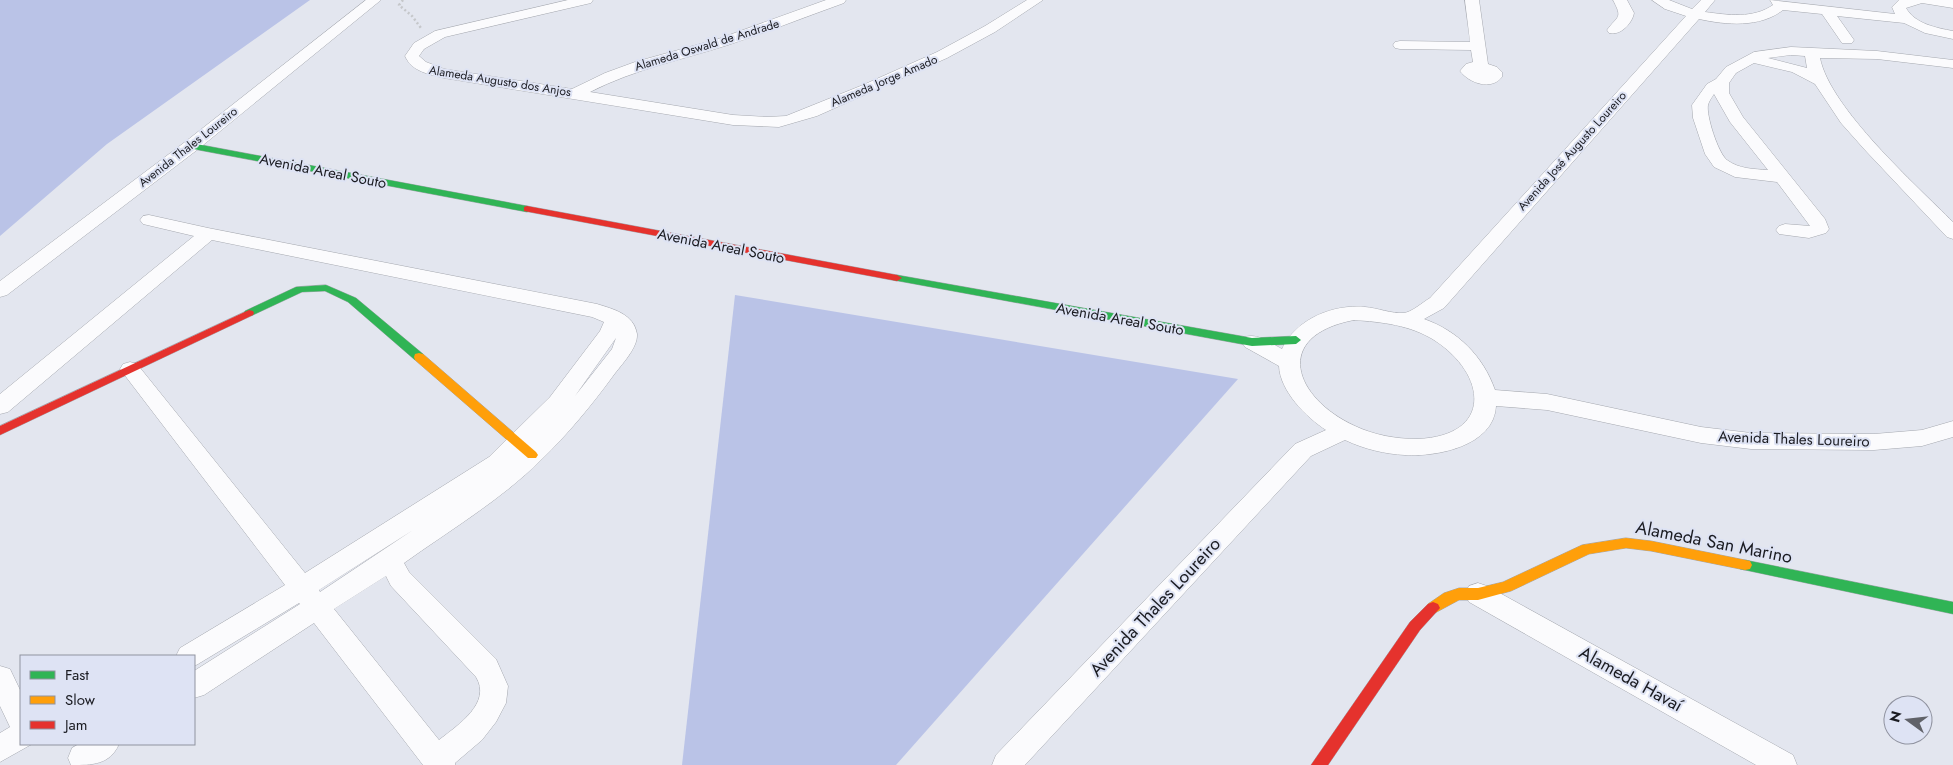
<svg xmlns="http://www.w3.org/2000/svg" width="1953" height="765" viewBox="0 0 1953 765" font-family="Jost,sans-serif">
  <style>
    .forest { fill: #bac3e7 }
    .lines { fill: none; stroke-linecap: round; stroke-linejoin: round }
    .street-casing { stroke: #a5a8af; stroke-width: 1 }
    .fast-casing { stroke: #a5a8af; stroke-width: 1 }
    .slow-casing { stroke: #a5a8af; stroke-width: 1 }
    .jam-casing { stroke: #a5a8af; stroke-width: 1 }
    .path { stroke: #c5c7ca; stroke-width: 2.5; stroke-dasharray: 2 2.5; stroke-linecap: butt }
    .street { fill: #fbfbfd; fill-rule: evenodd }
    .fast { fill: #30b455; fill-rule: evenodd }
    .slow { fill: #ff9f0a; fill-rule: evenodd }
    .jam { fill: #e5322d; fill-rule: evenodd }
    .labels { text-anchor: middle; stroke-width: 4; stroke-linejoin: round; paint-order: stroke }
    .far-street-label { font-size: 12px; fill: #1a1b21; stroke: #dee3f4 }
    .street-label { font-size: 15px; fill: #1a1b21; stroke: #dee3f4 }
    .near-street-label { font-size: 18px; fill: #1a1b21; stroke: #dee3f4 }
  </style>
  <rect width="100%" height="100%" fill="#e3e6ef"/>
  <!-- forest -->
  <g class="forest">
    <polygon points="0,0 310,0 107,144 0,236"/>
    <polygon points="735,295 1238,379 896,765 682,765"/>
  </g>
  <g class="lines">
    <defs>
      <g id="street">
        <polygon points="366,0 381,0 197,150 7,295 0,297 0,281 185,142"/>
        <path d="M568,0h25l-2,3 -146,34 -21,12 -5,7 7,6 18,7 128,20 33,-16 30,-11 83,-23 108,-39h20l-2,3c-39,14 -77,29 -116,42 -47,15 -93,24 -138,47l143,23 34,2 19,-1 77,-31 74,-33 48,-26 42,-26h16l-48,32 -48,26 -130,58 -38,11 -46,-2 -289,-47c-15,-4 -32,-6 -39,-22l9,-13 21,-12z"/>
        <path d="M1465,0h14l9,64 9,3 5,5v5c-11,14 -33,6 -42,-6l6,-7 7,-2 -2,-12 -71,-1 -5,-1 -2,-3 2,-3 5,-1 70,1z"/>
        <path d="M1613,0h14l7,13c-2,11 -14,23 -25,20l-2,-3c11,-15 16,-11 6,-30z"/>
        <path d="M1652,0h17l23,9 9,-9h14l-10,12c23,3 48,7 68,-7l-3,-5 125,14 -3,-7 7,-7h54v8l-31,-5 -16,5c9,16 31,20 47,23v8l-28,-6 -21,-10 -67,-7 17,24 -2,3h-10l-20,-29 -39,-4c-23,18 -57,15 -84,9l-255,289 -20,11c34,12 59,37 71,71l52,4 154,33 50,6 123,1 48,-4 31,-9v16l-31,9 -48,4 -123,-1 -50,-6 -154,-33 -51,-4c-2,40 -59,51 -91,49 -20,-1 -41,-6 -60,-15l-34,16 -286,309h-33l4,-10 299,-311 31,-14c-20,-13 -46,-39 -47,-64l-34,-19 -3,-5 3,-5c13,-4 25,6 37,12 14,-30 51,-45 83,-42 12,1 28,7 38,6 8,0 20,-11 27,-15l256,-282 -21,-7zM1354,320c28,2 56,5 80,20 53,34 60,96 -17,99 -21,0 -43,-4 -62,-13 -61,-28 -84,-90 -1,-106z"/>
        <path d="M1791,47l86,4 76,9v8l-76,-9 -57,-1c10,50 96,127 133,164v17l-6,-2 -82,-87 -24,-27 -26,-39 -23,-12 -38,-9 -18,10 -7,10v10l14,24 82,102 4,10 -3,4 -17,5 -30,-4 -3,-4 3,-4 6,-2 25,2 -33,-44 -42,-5 -21,-10 -9,-13 -12,-36 -1,-13 15,-21 9,-5 10,-12 28,-15zM1791,55l14,1 2,12 -39,-10zM1714,94l16,28 38,48c-14,-1 -29,-1 -41,-10 -9,-7 -21,-45 -19,-55 1,-4 4,-8 6,-11z"/>
        <path d="M149,215l59,13 389,76c16,5 37,10 40,30 1,14 -16,31 -24,42 -22,30 -45,58 -72,84 -40,40 -91,70 -137,103l5,9 87,87 12,27 -2,17 -10,19 -14,18 -27,23v2h-32l-109,-142 -110,72 -10,3v-27l106,-67 -1,-1 -101,61 -4,2v-10h-18l4,-8 105,-63 -165,-216 3,-5 7,-2 7,2 168,209 184,-116 61,-60 50,-66 4,-9 -12,-5 -380,-77 -204,172 -8,2v-20l194,-158 -51,-12 -3,-4 3,-4zM616,338l-4,11 -37,47zM413,530l-93,62 -1,-2zM386,576l5,10 85,91c16,26 -18,48 -37,63l-105,-131z"/>
        <polygon points="1478,583 1487,586 1793,755 1797,765 1756,765 1469,602 1465,594 1469,586"/>
        <polygon points="0,666 10,669 21,692 21,744 32,744 0,762 0,733 10,727 0,706"/>
        <path d="M79,744h40c-9,21 -27,21 -48,21l-3,-7 4,-10z"/>
      </g>
      <g id="fast">
        <polygon points="191,143 527,206 532,209 527,212 188,148 187,146"/>
        <polygon points="897,275 1252,338 1296,336 1301,340 1296,344 1252,346 893,280 892,278"/>
        <polygon points="326,285 356,298 423,354 424,357 423,360 415,360 348,302 325,291 302,292 253,315 249,316 244,313 245,311 296,287"/>
        <polygon points="1745,560 1953,602 1953,614 1745,570 1740,569 1738,565 1740,561"/>
      </g>
      <g id="slow">
        <polygon points="419,353 423,354 536,452 538,455 536,458 528,458 415,360 414,357 415,354"/>
        <polygon points="1626,538 1651,541 1745,560 1750,561 1752,565 1750,569 1745,570 1651,551 1626,548 1589,554 1511,591 1478,600 1459,600 1433,614 1428,612 1426,608 1428,604 1444,593 1459,588 1478,588 1503,582 1582,545"/>
      </g>
      <g id="jam">
        <polygon points="527,206 897,275 902,278 897,281 524,211 524,207"/>
        <polygon points="249,310 253,311 254,313 253,315 0,435 0,426"/>
        <polygon points="1433,602 1438,604 1440,608 1420,630 1328,765 1311,765 1410,622 1428,604"/>
      </g>
    </defs>
    <!-- street casing -->
    <use href="#street" class="street-casing"/>
    <!-- fast casing -->
    <use href="#fast" class="fast-casing"/>
    <!-- slow casing -->
    <use href="#slow" class="slow-casing"/>
    <!-- jam casing -->
    <use href="#jam" class="jam-casing"/>
    <!-- path -->
    <polyline class="path" points="403,0 399,5 412,16 421,28"/>
    <!-- street -->
    <use href="#street" class="street"/>
    <!-- fast -->
    <use href="#fast" class="fast"/>
    <!-- slow -->
    <use href="#slow" class="slow"/>
    <!-- jam -->
    <use href="#jam" class="jam"/>
  </g>
  <g class="labels">
    <!-- far-street labels -->
    <g class="far-street-label">
      <text transform="translate(707 45) rotate(-17)" y="4">Alameda Oswald de Andrade</text>
      <text transform="translate(500 81) rotate(9)" y="4">Alameda Augusto dos Anjos</text>
      <text transform="translate(884 81) rotate(-23)" y="4">Alameda Jorge Amado</text>
      <text transform="translate(188 147) rotate(-38)" y="4">Avenida Thales Loureiro</text>
      <text transform="translate(1572 151) rotate(-48)" y="4">Avenida José Augusto Loureiro</text>
    </g>
    <!-- street labels -->
    <g class="street-label">
      <text transform="translate(323 171) rotate(11)" y="5">Avenida Areal Souto</text>
      <text transform="translate(721 246) rotate(11)" y="5">Avenida Areal Souto</text>
      <text transform="translate(1120 319) rotate(10)" y="5">Avenida Areal Souto</text>
      <text transform="translate(1794 439) rotate(2)" y="5">Avenida Thales Loureiro</text>
    </g>
    <!-- near-street labels -->
    <g class="near-street-label">
      <text transform="translate(1714 542) rotate(11)" y="6">Alameda San Marino</text>
      <text transform="translate(1155 607) rotate(-47)" y="6">Avenida Thales Loureiro</text>
      <text transform="translate(1631 679) rotate(29)" y="6">Alameda Havaí</text>
    </g>
  </g>
  <!-- legend -->
  <rect x="20" y="655" width="175" height="90" fill="#dee3f4" stroke="#9093a0"/>
  <rect x="30" y="671" width="25" height="8" fill="#30b455" stroke="#9093a0"/>
  <text x="65" y="680" font-size="15" fill="#1a1b21">Fast</text>
  <rect x="30" y="696" width="25" height="8" fill="#ff9f0a" stroke="#9093a0"/>
  <text x="65" y="705" font-size="15" fill="#1a1b21">Slow</text>
  <rect x="30" y="721" width="25" height="8" fill="#e5322d" stroke="#9093a0"/>
  <text x="65" y="730" font-size="15" fill="#1a1b21">Jam</text>
  <!-- north arrow -->
  <g transform="translate(1908 720) rotate(285)"><circle r="24" fill="#dee3f4" stroke="#9093a0"/>
  <path d="M0-4L9 19L0 12L-9 19Z" fill="#606269"/>
  <text y="-8" font-size="14" font-weight="bold" text-anchor="middle" fill="#1a1b21">N</text>
  </g>
</svg>
